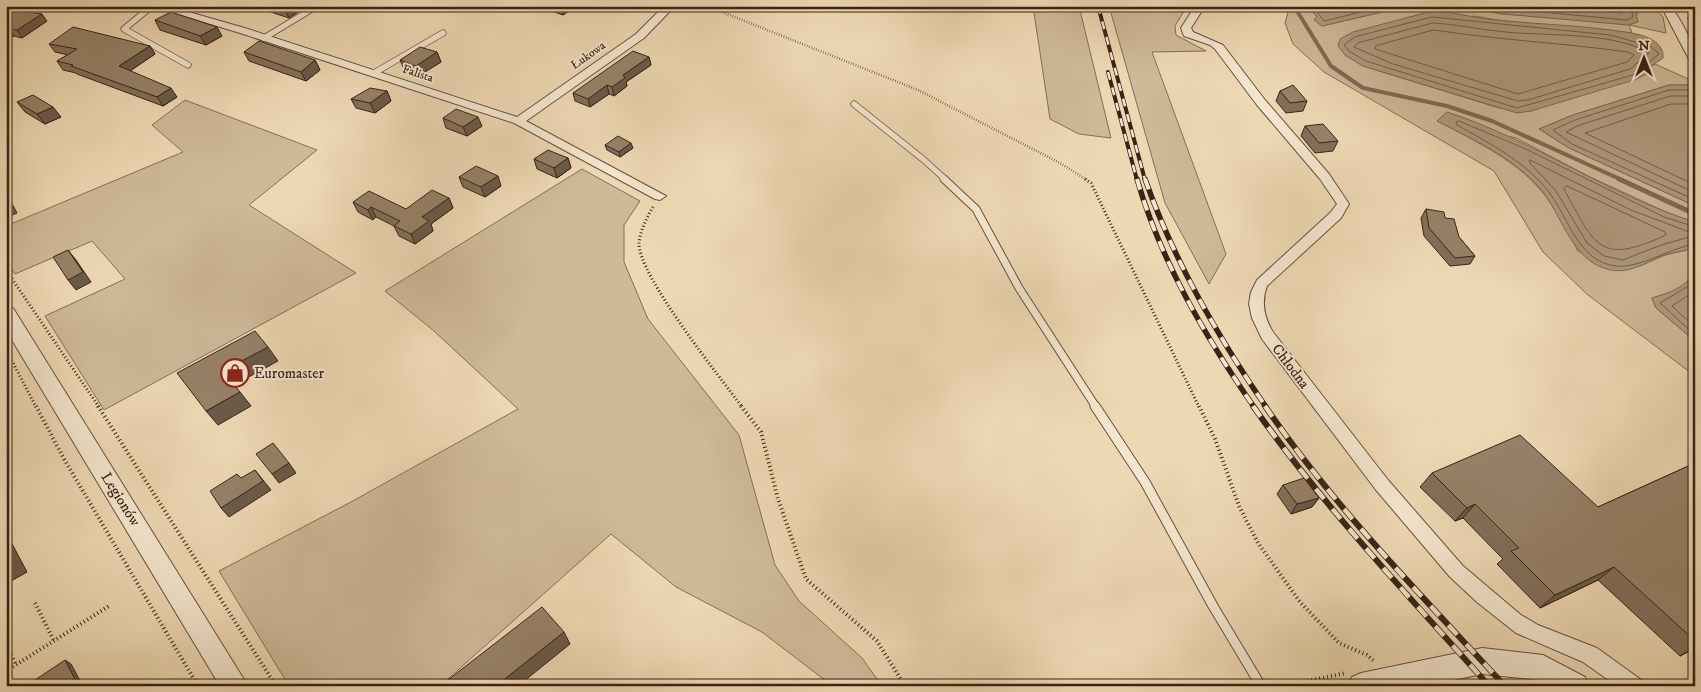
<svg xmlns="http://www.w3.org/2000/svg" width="1701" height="692" viewBox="0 0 1701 692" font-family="'IM FELL DW Pica',serif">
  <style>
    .green { fill: #cfb999; stroke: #846e57 }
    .water { fill: #b09a7e; stroke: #806a54 }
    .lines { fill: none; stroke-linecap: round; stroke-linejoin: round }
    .shore { stroke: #745e4a; stroke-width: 1 }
    .stream-far1 { stroke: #806a54; stroke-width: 4 }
    .stream { stroke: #806a54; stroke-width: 5 }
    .service-far2-casing { stroke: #66503d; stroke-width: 7 }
    .service-far1-casing { stroke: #66503d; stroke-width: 9 }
    .service-casing { stroke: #66503d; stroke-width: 11 }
    .minor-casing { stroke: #66503d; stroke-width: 2 }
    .tertiary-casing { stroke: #66503d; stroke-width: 2 }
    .path-far2 { stroke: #382315; stroke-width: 2.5; stroke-dasharray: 0.5 2; stroke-linecap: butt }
    .path-far1 { stroke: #382315; stroke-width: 3; stroke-dasharray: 1 2.5; stroke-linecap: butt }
    .path { stroke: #382315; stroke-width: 4; stroke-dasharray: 1 3; stroke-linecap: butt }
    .service-far2 { stroke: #f4e6ce; stroke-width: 5.5 }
    .service-far1 { stroke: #f4e6ce; stroke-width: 7 }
    .service { stroke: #f4e6ce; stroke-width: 9 }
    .minor { fill: #f4e6ce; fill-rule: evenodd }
    .tertiary { fill: #f4e6ce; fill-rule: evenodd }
    .rail-far2-casing { stroke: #382315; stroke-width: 4 }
    .rail-far1-casing { stroke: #382315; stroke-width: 5.5 }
    .rail-casing { stroke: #382315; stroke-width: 6 }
    .rail-far2 { stroke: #f4e6ce; stroke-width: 2.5; stroke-dasharray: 8; stroke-linecap: butt }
    .rail-far1 { stroke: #f4e6ce; stroke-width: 4; stroke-dasharray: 11; stroke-linecap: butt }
    .rail { stroke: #f4e6ce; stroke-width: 4.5; stroke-dasharray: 13; stroke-linecap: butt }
    .wall { fill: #826f59; stroke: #382315 }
    .shaded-wall { fill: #6a5a49; stroke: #382315 }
    .building { fill: #978168; stroke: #382315 }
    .labels { text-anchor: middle; stroke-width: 4; stroke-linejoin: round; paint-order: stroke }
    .far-street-label { font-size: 12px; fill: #382315; stroke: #f4e6ce }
    .street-label { font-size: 15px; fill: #382315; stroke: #f4e6ce }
    .poi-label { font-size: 15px; fill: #382315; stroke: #f4e6ce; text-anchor: start }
  </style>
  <rect width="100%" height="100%" fill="#eed8b4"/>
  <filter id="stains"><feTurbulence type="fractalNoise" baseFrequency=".004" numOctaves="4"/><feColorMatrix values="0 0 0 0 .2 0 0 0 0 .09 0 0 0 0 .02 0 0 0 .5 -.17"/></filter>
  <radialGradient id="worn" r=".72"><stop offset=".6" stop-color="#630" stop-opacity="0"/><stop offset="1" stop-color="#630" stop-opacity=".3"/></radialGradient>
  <!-- green -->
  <g class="green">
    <polygon points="1033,6 1079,6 1111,138 1079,134 1050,119"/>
    <polygon points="1109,6 1187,6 1175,26 1176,35 1206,51 1152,52 1226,254 1209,284 1165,203"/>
    <path d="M1286,6h19l12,10 5,10 86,-20h46l49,8 52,4 83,-4 -4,-8h20l9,11 3,16 -37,-8 3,8c-52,-7 -107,-7 -158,-17l-129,39 18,11 136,42 32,3 116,-42 8,-5 40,18v3h-26l-96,30 -34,14 30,19 126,58v16l-18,-5 -87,-40 -74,-39 -78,-17c38,21 82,40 109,77 12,16 21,36 31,53l62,15 25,-11 30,-7c0,8 1,17 0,24 -4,16 -30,22 -43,26l4,10 39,33v35l-107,-81 -45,-43 -49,-81 -170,-99 -31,-28 -8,-21 4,-14z"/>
    <polygon points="185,100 317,150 249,205 356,273 104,410 45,316 125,279 92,241 15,274 6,261 6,226 183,152 152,125"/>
    <polygon points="582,169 640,201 624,225 624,262 648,319 739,435 775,565 799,601 862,658 882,686 828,686 826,681 762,632 676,587 611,534 440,686 289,686 219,571 351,502 518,409 434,331 385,291"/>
  </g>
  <!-- water -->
  <g class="water">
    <polygon points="1305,6 1408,6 1322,26 1314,20 1317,16"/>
    <polygon points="1454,6 1634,6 1638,22 1628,25 1503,14"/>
    <path d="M1432,11c22,1 42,7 64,9 39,4 77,5 115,10 12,2 27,3 38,8 8,4 15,10 14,20l-16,11v5l-13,6 -103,31 -14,2 -154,-47 -18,-11 -7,-9 2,-7 13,-7z"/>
    <polygon points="1669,85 1695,85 1695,206 1569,148 1539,129 1573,115"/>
    <path d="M1447,112c87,28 161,83 248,110v26c-10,3 -20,4 -30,7 -18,6 -34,19 -54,15 -34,-6 -46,-44 -63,-71 -25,-37 -72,-58 -111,-78z"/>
    <path d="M1695,273v68l-39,-33 -4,-10c17,-5 32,-10 43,-25z"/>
  </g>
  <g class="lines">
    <!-- shore -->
    <g class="shore">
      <polyline points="1313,6 1324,21 1386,6"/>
      <polyline points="1478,6 1627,20 1633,17 1630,6"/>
      <polyline points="1553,6 1621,13 1623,6"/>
      <polygon points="1432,17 1610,35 1650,46 1659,54 1633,75 1517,108 1366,61 1349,51 1344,45 1355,37"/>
      <path d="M1433,23c24,1 48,7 72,9 40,4 111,0 144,21l-19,16 -102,31 -10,1 -125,-37 -39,-17 4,-4z"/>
      <path d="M1434,30c65,10 129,13 194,22l6,3 -7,7 -109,32 -143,-45 1,-3z"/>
      <polyline points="1695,90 1669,90 1575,120 1553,130 1572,144 1695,200"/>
      <polyline points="1695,96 1670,96 1577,126 1566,132 1695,193"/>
      <polyline points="1695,104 1671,104 1585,133 1695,185"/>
      <polygon points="1530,160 1631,210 1692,233 1693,236 1661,245 1623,260 1604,256 1587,243 1556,191 1530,163"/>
      <path d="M1567,186l98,46 1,3c-67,31 -71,11 -102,-46z"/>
      <path d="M1695,227l-31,-10 -138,-68 -67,-28 -3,1 1,3c34,19 71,38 94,70 18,25 28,66 64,71 24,3 55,-18 80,-22"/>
      <polyline points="1695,282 1660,303 1695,335"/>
      <polyline points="1695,291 1672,306 1695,327"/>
    </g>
    <!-- stream-far1 -->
    <polyline class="stream-far1" points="1294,6 1331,66 1363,88 1447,106 1492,121 1622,180"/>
    <!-- stream -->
    <polyline class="stream" points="1619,179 1695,214"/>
    <defs>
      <g id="service-far2">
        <polyline points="152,6 124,29 188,65"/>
        <polyline points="264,38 317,6"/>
        <polyline points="374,73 443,33"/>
        <polyline points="854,104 924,160 946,180"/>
      </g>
      <polyline id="service-far1" points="944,179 976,209 1019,288 1096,407"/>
      <polyline id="service" points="1095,406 1145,482 1213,606 1261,686"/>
      <g id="minor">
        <polygon points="151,6 168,6 248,29 517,117 636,34 664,6 675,6 644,38 526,121 666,196 660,200 655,199 514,123 240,33"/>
        <path d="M1195,6h10l-14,22 2,4 30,13 42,55 64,74 20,30 -8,14 -74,68c-6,16 -3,31 6,46l115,148 75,86 58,49 17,10 59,23 43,31 3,7h-26l-34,-24 -67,-29 -38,-30 -28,-26 -74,-87 -114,-151 -10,-21 -3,-14 2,-12 6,-12 74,-68 6,-8 -17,-25 -63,-74 -42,-56 -5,-4 -26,-9 -3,-8z"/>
        <path d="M1661,6h10c12,18 24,37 24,58l-5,-3z"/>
      </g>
      <g id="tertiary">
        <polygon points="6,306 13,308 248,686 220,686 6,330"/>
        <polygon points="1482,648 1543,655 1585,677 1589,686 1549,686 1540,680 1482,674 1424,686 1348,686 1352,677 1361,673"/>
      </g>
    </defs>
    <!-- service-far2 casing -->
    <use href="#service-far2" class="service-far2-casing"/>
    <!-- service-far1 casing -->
    <use href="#service-far1" class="service-far1-casing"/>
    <!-- service casing -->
    <use href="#service" class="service-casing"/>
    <!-- minor casing -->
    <use href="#minor" class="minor-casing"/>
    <!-- tertiary casing -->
    <use href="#tertiary" class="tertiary-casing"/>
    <!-- path-far2 -->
    <g class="path-far2">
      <polyline points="707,6 918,90 1060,163 1087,180"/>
      <polyline points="1687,18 1695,19"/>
    </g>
    <!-- path-far1 -->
    <g class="path-far1">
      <polyline points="1085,179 1091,183 1199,407"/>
      <path d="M653,207c-6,10 -13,24 -14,36 -1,32 81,134 103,164"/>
      <polyline points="6,270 99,407"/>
      <polyline points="10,357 36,407"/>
    </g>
    <!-- path -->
    <g class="path">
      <polyline points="36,406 64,459 198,686"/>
      <polyline points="98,406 276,686"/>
      <polyline points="741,406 761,432 778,499 806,579 877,641 905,686"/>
      <polyline points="1199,406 1215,439 1239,506 1258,543 1300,602 1339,643 1367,655 1375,662"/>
      <polyline points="35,603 54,641"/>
      <polyline points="6,644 16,665"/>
      <polyline points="6,671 109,606"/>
      <polyline points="1284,686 1346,673"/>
    </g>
    <!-- service-far2 -->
    <use href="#service-far2" class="service-far2"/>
    <!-- service-far1 -->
    <use href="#service-far1" class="service-far1"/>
    <!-- service -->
    <use href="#service" class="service"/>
    <!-- minor -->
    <use href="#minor" class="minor"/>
    <!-- tertiary -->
    <use href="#tertiary" class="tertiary"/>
    <defs>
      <g id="rail-far2">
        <polyline points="1098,6 1145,180"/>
        <polyline points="1108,72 1137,180"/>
      </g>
      <g id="rail-far1">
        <path d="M1137,179c24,83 68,157 117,228"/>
        <path d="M1145,179c29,82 72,156 121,228"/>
      </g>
      <g id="rail">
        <path d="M1253,406c70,100 155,189 236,280"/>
        <path d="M1265,406c69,101 157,190 240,280"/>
      </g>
    </defs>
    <!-- rail-far2 casing -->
    <use href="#rail-far2" class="rail-far2-casing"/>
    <!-- rail-far1 casing -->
    <use href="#rail-far1" class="rail-far1-casing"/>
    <!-- rail casing -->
    <use href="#rail" class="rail-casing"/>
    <!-- rail-far2 -->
    <use href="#rail-far2" class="rail-far2"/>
    <!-- rail-far1 -->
    <use href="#rail-far1" class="rail-far1"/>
    <!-- rail -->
    <use href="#rail" class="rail"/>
  </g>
  <!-- wall -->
  <g class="wall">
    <polygon points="252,6 307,6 289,18"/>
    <polygon points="544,6 576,6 563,15 545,9"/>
    <polygon points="619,6 643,6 636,12"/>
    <polygon points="6,14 47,21 22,38 14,36 6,42"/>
    <polygon points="155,20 222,36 206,45 160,30"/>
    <polygon points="49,44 150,46 155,54 130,71 177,97 163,106 77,74 76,73 63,70 57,61 68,55 55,52"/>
    <polygon points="244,52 315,60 320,70 306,81 249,61"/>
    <polygon points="437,52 441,62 420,75 404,69 400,60"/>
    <polygon points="649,57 651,65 626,82 627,86 614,96 609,94 590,107 575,101 573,93"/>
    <polygon points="387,91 391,101 375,113 356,108 351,99"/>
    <polygon points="1280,91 1307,101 1303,111 1286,113 1276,101"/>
    <polygon points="17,102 61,117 45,124 25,112"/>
    <polygon points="443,118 482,126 467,136 446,128"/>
    <polygon points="1305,126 1338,141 1333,151 1315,153 1301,136"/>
    <polygon points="605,145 633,148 620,157 607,150"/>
    <polygon points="568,158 571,168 557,178 537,169 534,159"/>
    <polygon points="459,177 501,186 485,197 463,187"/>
    <polygon points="449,198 453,208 431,224 433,231 415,244 399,236 394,226 376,217 373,220 358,212 353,202 406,209"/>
    <polygon points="1426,209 1445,218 1459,237 1475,256 1470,264 1450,266 1424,236 1421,218"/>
    <polygon points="1695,463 1695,648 1680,656 1598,580 1540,608 1497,564 1503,559 1463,518 1455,521 1420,487 1432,473 1598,507"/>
    <polygon points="1283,485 1319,498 1312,507 1291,514 1277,494"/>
  </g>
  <!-- shaded-wall -->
  <g class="shaded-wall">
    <polygon points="289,6 307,6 289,18 285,9"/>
    <polygon points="561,6 576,6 563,15"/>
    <polygon points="635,6 643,6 636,12"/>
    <polygon points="42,14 47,21 22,38 17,30"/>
    <polygon points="217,27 222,36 206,45 200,36"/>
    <polygon points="9,29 14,36 6,42 6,30"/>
    <polygon points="150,46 155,54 124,75 119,66"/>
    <polygon points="437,52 441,62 420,75 416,66"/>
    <polygon points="649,57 651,65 626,82 627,86 614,96 612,87 623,75"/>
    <polygon points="315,60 320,70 306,81 301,72"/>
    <polygon points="607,85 609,94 590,107 588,99"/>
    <polygon points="171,88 177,97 163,106 157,97"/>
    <polygon points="387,91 391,101 375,113 370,103"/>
    <polygon points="53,107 61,117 45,124 37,114"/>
    <polygon points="478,117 482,126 467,136 463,127"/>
    <polygon points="631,143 633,148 620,157 619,152"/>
    <polygon points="568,158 571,168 557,178 554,168"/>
    <polygon points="498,176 501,186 485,197 481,187"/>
    <polygon points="6,197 11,202 17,213 6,218"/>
    <polygon points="449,198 453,208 431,224 433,231 415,244 411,234 422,217"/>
    <polygon points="371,207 376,217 373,220 368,210"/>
    <polygon points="68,250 76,260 91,282 76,290 68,280"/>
    <polygon points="268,347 278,361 234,385 223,371"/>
    <polygon points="240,392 251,406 218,425 206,411"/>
    <polygon points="289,463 296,473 279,483 272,474"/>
    <polygon points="255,470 271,490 229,517 221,508"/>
    <polygon points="1319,498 1312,507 1291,514 1297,504"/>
    <polygon points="1475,504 1463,518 1455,521 1467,508"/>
    <polygon points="6,535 9,538 27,572 6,584"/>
    <polygon points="1614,567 1598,580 1540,608 1555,595"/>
    <polygon points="564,632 570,644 518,686 496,686"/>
    <polygon points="1695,647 1695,648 1680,656"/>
    <polygon points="65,660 71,664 83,686 77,686"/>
  </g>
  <!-- building -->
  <g class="building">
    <polygon points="276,6 289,6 285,9"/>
    <polygon points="13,10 42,14 17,30 9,29 6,30 6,14"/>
    <polygon points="171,12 217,27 200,36 155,20"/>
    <polygon points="73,27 150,46 119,66 171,88 157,97 71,66 73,65 57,61 77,49 49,44"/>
    <polygon points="259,41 315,60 301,72 244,52"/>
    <polygon points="420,47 437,52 416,66 400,60"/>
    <polygon points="633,51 649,57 623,75 625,78 612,87 607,85 588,99 573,93"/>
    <polygon points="1293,85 1307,101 1290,103 1280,91"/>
    <polygon points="370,88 387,91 370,103 351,99"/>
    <polygon points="33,95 53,107 37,114 17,102"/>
    <polygon points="456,109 478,117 463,127 443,118"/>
    <polygon points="1323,124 1338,141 1319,143 1305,126"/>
    <polygon points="618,136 631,143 619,152 605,145"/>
    <polygon points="548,150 568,158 554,168 534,159"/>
    <polygon points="476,166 498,176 481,187 459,177"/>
    <polygon points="432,190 449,198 422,217 429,221 411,234 394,226 400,221 371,207 368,210 353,202 369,191 406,209"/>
    <polygon points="1426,209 1444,212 1445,218 1454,219 1459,237 1475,256 1455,258 1429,228"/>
    <polygon points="68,250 83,272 68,280 53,257"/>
    <polygon points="255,331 268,347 223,371 240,392 206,411 177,373"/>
    <polygon points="1520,435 1598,507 1695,463 1695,641 1614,567 1555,595 1511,551 1519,548 1475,504 1467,508 1432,473"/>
    <polygon points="273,443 289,463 272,474 256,454"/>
    <polygon points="255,470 263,481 221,508 210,491 237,474 241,478"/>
    <polygon points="1304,478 1319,498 1297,504 1283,485"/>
    <polygon points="6,553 9,559 6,560"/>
    <polygon points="542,607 564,632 496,686 440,686"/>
    <polygon points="65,660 78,685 77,686 26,686"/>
  </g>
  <!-- icons -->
  <defs>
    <symbol id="shop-ring" viewBox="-11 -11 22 22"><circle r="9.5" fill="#f4e6ce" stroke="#8f2418" stroke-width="1.5"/><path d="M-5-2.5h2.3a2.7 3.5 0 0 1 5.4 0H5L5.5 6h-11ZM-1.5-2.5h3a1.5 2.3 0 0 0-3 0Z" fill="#8f2418"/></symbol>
  </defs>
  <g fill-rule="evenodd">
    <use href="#shop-ring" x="219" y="357" width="32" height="32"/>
  </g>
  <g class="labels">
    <!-- far-street labels -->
    <g class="far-street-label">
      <text transform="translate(588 55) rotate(-35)" y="4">Łukowa</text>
      <text transform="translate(418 73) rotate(18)" y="4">Falista</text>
    </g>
    <!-- street labels -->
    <g class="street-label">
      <text transform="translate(1291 366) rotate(53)" y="5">Chłodna</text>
      <text transform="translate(121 499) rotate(58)" y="5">Legionów</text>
    </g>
    <!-- poi labels -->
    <g class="poi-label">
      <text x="254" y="378">Euromaster</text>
    </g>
  </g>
  <!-- margin -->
  <rect width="1701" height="692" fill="none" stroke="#eed8b4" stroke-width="25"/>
  <rect x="8" y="8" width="1686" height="677" fill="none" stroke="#382315" stroke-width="2.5"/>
  <rect x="12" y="12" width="1676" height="667" fill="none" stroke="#382315"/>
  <!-- north arrow -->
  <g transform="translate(1644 58)" stroke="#f4e6ce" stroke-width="4" paint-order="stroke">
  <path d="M0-4L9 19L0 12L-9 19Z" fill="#382315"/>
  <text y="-8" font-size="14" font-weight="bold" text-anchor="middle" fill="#382315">N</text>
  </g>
  <rect width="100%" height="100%" filter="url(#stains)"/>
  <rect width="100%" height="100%" fill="url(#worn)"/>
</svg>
